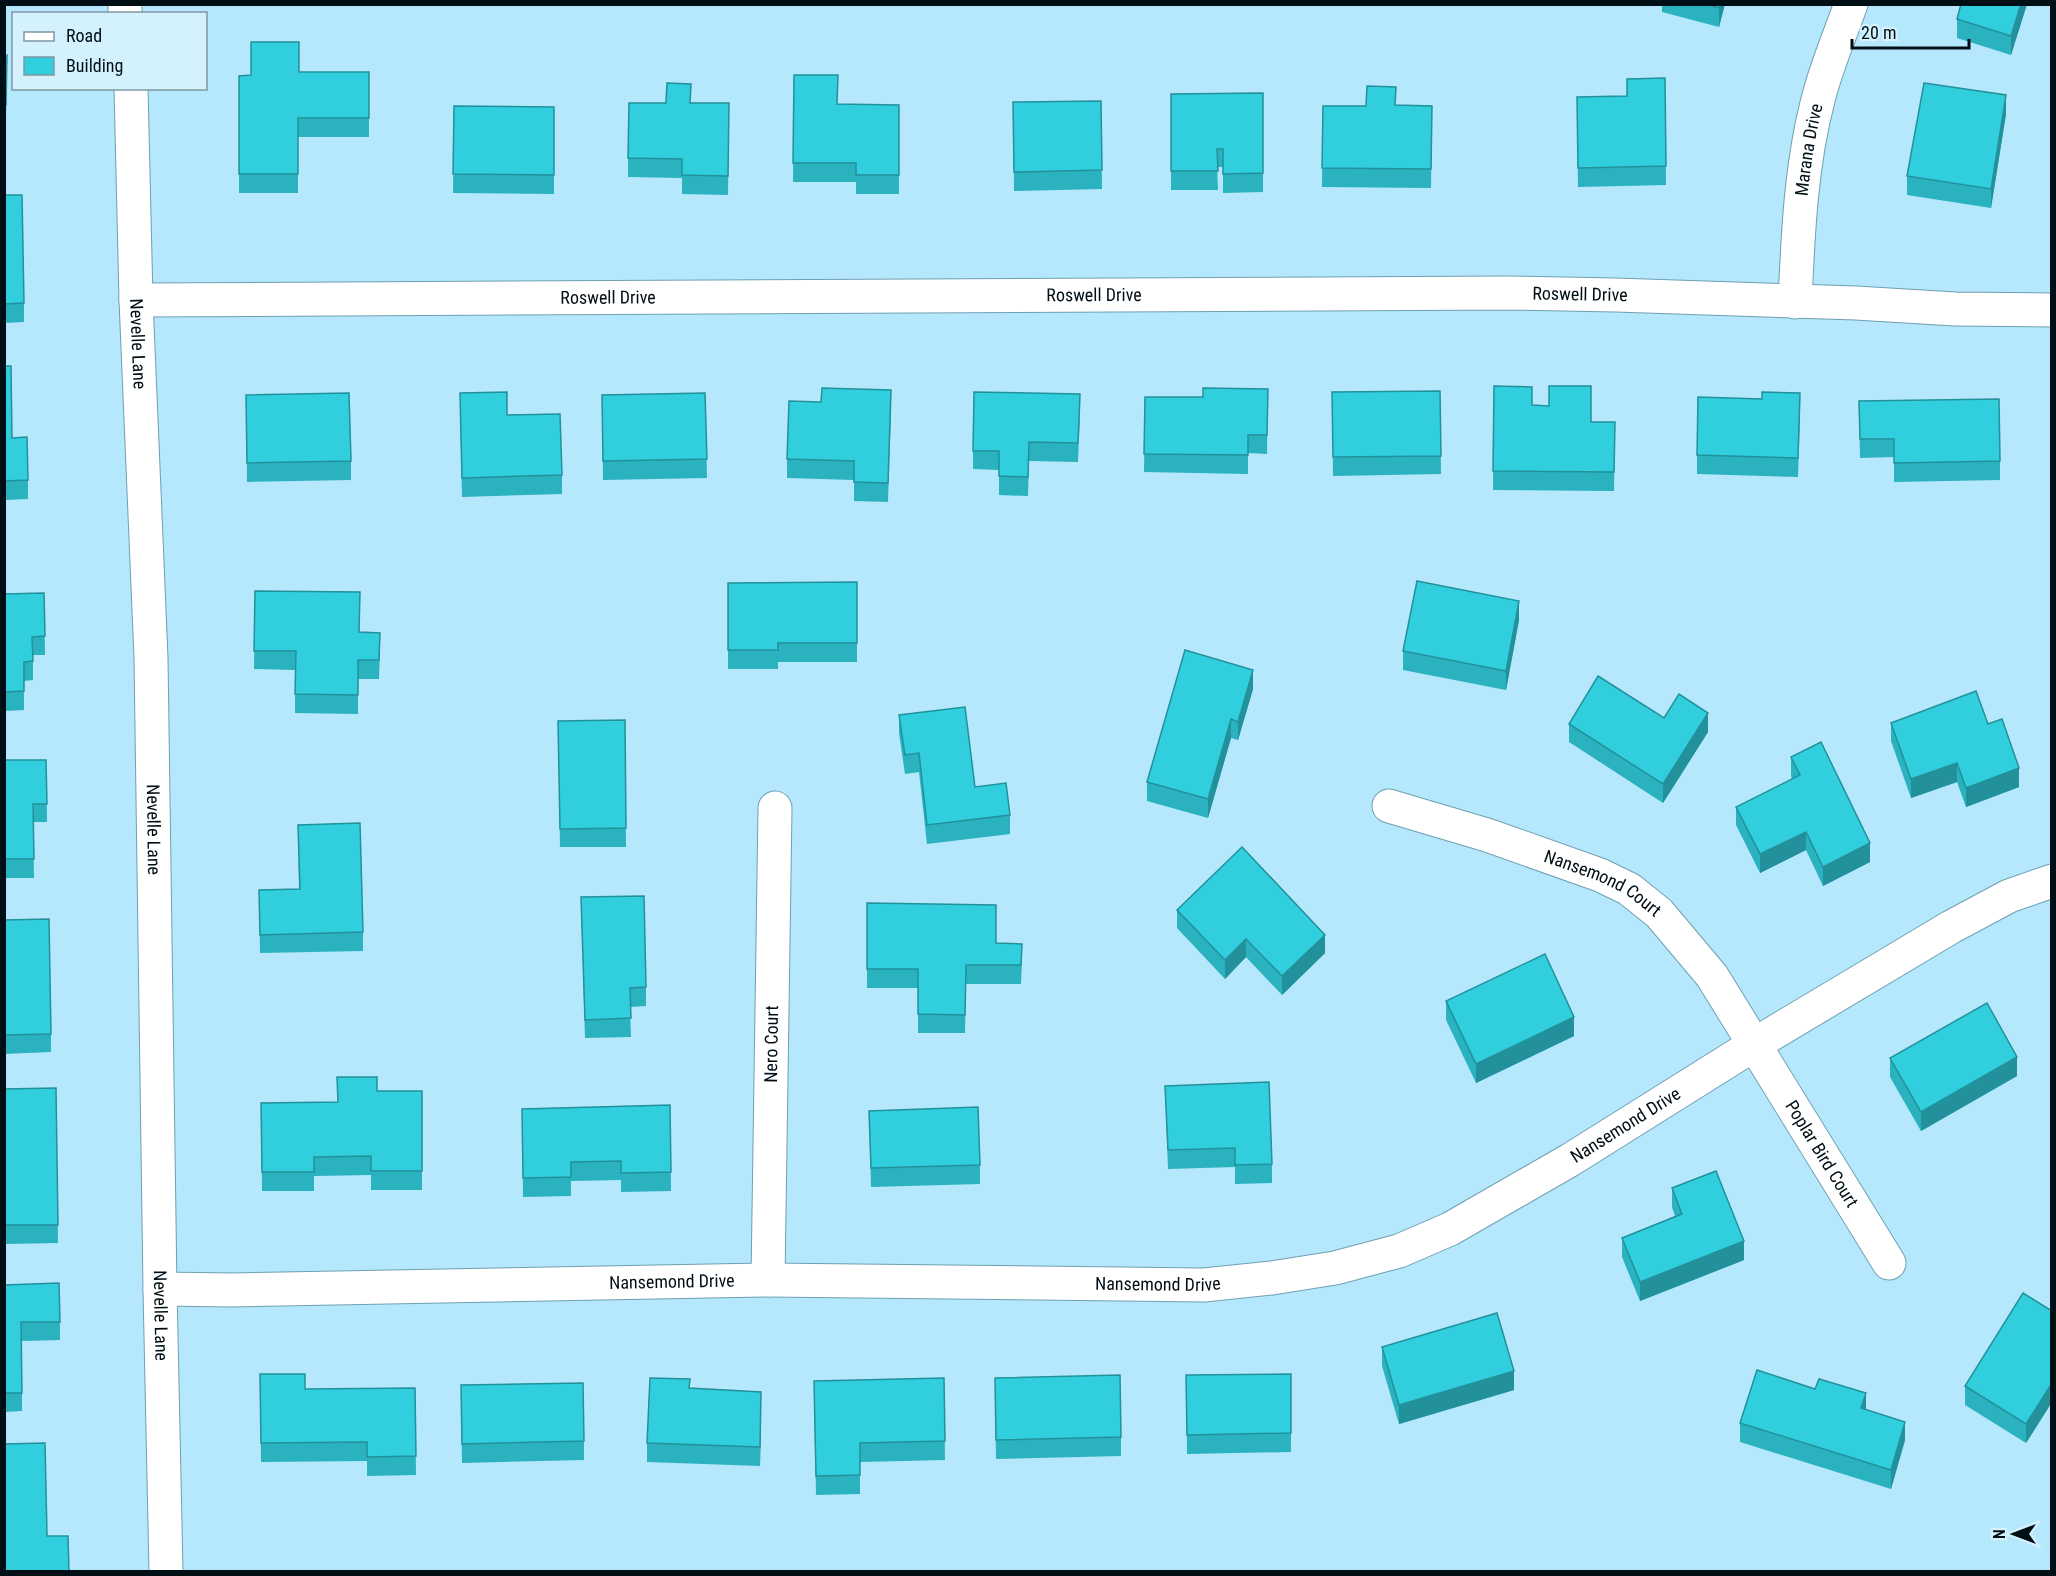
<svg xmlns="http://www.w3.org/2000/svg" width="2056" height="1576" viewBox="0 0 2056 1576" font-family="'Roboto Condensed',sans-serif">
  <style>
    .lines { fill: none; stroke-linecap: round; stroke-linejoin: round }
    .minor-casing { stroke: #6f9fb2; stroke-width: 35 }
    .minor { stroke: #fff; stroke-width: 33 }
    .wall { fill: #2ab2bf }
    .shaded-wall { fill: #22919b }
    .building { fill: #31cfde; stroke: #22919b; stroke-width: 1.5 }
    .labels { text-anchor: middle; stroke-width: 6; stroke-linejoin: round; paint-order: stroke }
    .street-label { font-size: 18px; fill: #000e15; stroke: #d4f2fe }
  </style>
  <rect width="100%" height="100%" fill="#b5e8fc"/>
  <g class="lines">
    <defs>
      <g id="minor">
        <polyline points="125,4 125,14"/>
        <path id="s1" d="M131,88l5,212 15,358 9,631 6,283"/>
        <path id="s2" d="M136,300l1372,-7 108,2 240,8 99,6 97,1"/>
        <path id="s3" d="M1795,302c3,-70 6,-139 24,-206 8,-31 21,-61 32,-92"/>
        <path id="s4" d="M1389,806l98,29 113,40 29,14 30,24 53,63 177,287"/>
        <path id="s5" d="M768,1280l7,-472"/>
        <path id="s6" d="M160,1289l72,1 536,-10 436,5 68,-7 63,-10 64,-17 51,-22 120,-69 185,-116 196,-117 58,-31 43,-15"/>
      </g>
    </defs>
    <!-- minor casing -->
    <use href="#minor" class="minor-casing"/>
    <!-- minor -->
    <use href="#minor" class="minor"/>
  </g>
  <!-- wall -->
  <g class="wall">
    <polygon points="1662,4 1725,4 1719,27 1662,12"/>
    <polygon points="1961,4 2027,4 2011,55 1957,38 1957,19"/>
    <polygon points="4,55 7,55 6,124 4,124"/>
    <polygon points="299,72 369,72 369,137 298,137 298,193 239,193 239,76"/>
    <polygon points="794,75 838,104 899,105 899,194 856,194 856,182 793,182"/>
    <polygon points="1665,78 1666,185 1578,187 1577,97 1627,96"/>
    <polygon points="1263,93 1263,192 1223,193 1223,167 1217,167 1218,190 1171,190 1171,94"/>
    <polygon points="1101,101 1102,189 1014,191 1013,102"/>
    <polygon points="666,103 691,103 729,122 728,195 682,194 682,178 628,177 628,158"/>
    <polygon points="1396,105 1432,106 1431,188 1322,187 1323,106 1366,106"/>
    <polygon points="454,106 554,107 554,194 453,193"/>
    <polygon points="2006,114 1991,208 1907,195 1907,176"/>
    <polygon points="4,195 24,303 24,322 4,323"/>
    <polygon points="4,366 12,438 28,480 28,499 4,500"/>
    <polygon points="1494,386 1532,405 1591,422 1615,422 1614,491 1493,490"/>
    <polygon points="1268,389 1267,454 1248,453 1248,474 1144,472 1145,397 1203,397"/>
    <polygon points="1440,391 1441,474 1333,476 1332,392"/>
    <polygon points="705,393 707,478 603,480 602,395"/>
    <polygon points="246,395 351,461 351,480 247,482"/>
    <polygon points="1859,401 2000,461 2000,480 1894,482 1894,457 1860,458"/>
    <polygon points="891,409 888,502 854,501 854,480 787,478 787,459"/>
    <polygon points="460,412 507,415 562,475 562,494 462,497"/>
    <polygon points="1800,412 1798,477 1697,474 1697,455"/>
    <polygon points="1080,413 1078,462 1029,461 1028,496 999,495 999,470 973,469 973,451"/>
    <polygon points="857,582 857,662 778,662 778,669 728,669 728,583"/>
    <polygon points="255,591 359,632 380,651 379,679 358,679 358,714 295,713 295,670 254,669"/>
    <polygon points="44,593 45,655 33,655 33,680 24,681 24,710 4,711 4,594"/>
    <polygon points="1519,620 1506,690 1403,670 1403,651"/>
    <polygon points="1253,689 1238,740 1231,738 1208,818 1147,801 1147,782"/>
    <polygon points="899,715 975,787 1010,815 1010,834 927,844 919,772 905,774 899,733"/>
    <polygon points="1664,718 1708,732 1663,803 1569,742 1569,724"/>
    <polygon points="625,720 626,847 560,847 558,721"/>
    <polygon points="1891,723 1988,724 2019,787 1966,807 1957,782 1911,798 1891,741"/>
    <polygon points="1791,757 1870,862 1823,886 1806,850 1760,873 1736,825 1736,807 1792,779 1791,776"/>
    <polygon points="4,760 46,760 47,822 33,822 34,878 4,878"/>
    <polygon points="298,825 363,932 363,951 260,953 259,890 299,889"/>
    <polygon points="581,897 646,987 646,1006 630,1007 631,1037 585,1038"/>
    <polygon points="867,903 996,943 1022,962 1021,984 966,984 965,1033 918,1033 918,988 867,988"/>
    <polygon points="1177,910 1325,953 1282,995 1246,957 1225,979 1177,928"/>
    <polygon points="4,920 51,1034 51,1052 4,1054"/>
    <polygon points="1446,1001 1574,1036 1476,1083 1446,1020"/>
    <polygon points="1890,1058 2017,1076 1921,1131 1890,1077"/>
    <polygon points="337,1077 377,1091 422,1091 422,1190 371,1190 371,1175 314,1176 314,1191 262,1191 261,1103 338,1102"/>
    <polygon points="1165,1086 1272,1164 1272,1183 1235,1184 1235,1167 1168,1169"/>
    <polygon points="56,1088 58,1243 4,1244 4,1089"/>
    <polygon points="670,1105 671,1191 621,1192 621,1180 571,1181 571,1196 523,1197 522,1109"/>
    <polygon points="869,1111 980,1165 980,1184 871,1187"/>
    <polygon points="1672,1188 1744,1260 1640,1301 1622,1257 1622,1238 1675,1216 1672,1207"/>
    <polygon points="4,1285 60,1322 60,1340 22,1341 22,1411 4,1412"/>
    <polygon points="2052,1311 2052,1402 2026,1443 1965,1405 1965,1386"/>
    <polygon points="1382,1347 1514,1390 1399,1424 1382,1366"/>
    <polygon points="260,1374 305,1389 415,1388 416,1475 367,1476 367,1461 261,1462"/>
    <polygon points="1291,1374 1291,1452 1187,1454 1186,1375"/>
    <polygon points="944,1378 945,1460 860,1462 860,1494 816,1495 814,1400"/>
    <polygon points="690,1389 761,1410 760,1466 647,1462 647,1443"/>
    <polygon points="995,1397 1121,1437 1121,1456 996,1459"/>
    <polygon points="461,1404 584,1441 584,1460 462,1463"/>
    <polygon points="1866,1410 1905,1440 1891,1489 1740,1442 1740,1423"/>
  </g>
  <!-- shaded-wall -->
  <g class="shaded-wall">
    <polygon points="1720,4 1725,4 1719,27 1719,8"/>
    <polygon points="2021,4 2027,4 2011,55 2011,36"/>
    <polygon points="2006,95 2006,114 1991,208 1991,189"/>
    <polygon points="1519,601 1519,620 1506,690 1506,671"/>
    <polygon points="1253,670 1253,689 1238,740 1238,722"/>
    <polygon points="1708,713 1708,732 1663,803 1663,784"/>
    <polygon points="1231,719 1231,738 1208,818 1208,799"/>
    <polygon points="1957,763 1957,782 1911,798 1911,779"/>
    <polygon points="2019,768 2019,787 1966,807 1966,788"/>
    <polygon points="1806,832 1806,850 1760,873 1760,854"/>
    <polygon points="1870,843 1870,862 1823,886 1823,867"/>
    <polygon points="1325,935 1325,953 1282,995 1282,976"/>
    <polygon points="1246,939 1246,957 1225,979 1225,960"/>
    <polygon points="1574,1017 1574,1036 1476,1083 1476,1064"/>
    <polygon points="2017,1057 2017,1076 1921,1131 1921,1112"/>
    <polygon points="1744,1241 1744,1260 1640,1301 1640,1282"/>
    <polygon points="1514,1371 1514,1390 1399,1424 1399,1405"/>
    <polygon points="2052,1383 2052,1402 2026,1443 2026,1424"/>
    <polygon points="761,1392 761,1410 760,1466 760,1447"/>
    <polygon points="1866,1393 1866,1412 1861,1408"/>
    <polygon points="1905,1422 1905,1440 1891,1489 1891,1470"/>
  </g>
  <!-- building -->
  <g class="building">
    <polygon points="1706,4 1720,4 1719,8"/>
    <polygon points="1961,4 2021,4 2011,36 1957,19"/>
    <polygon points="251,42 299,42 299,72 369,72 369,118 298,118 298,174 239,174 239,76 251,75"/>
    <polygon points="4,55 7,55 6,105 4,105"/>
    <polygon points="794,75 838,75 837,104 899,105 899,175 856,175 856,163 793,163"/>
    <polygon points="1665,78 1666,166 1578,168 1577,97 1627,96 1627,79"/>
    <polygon points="667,83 691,84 690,103 729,103 728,176 682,175 682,159 628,158 629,103 666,103"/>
    <polygon points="1924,83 2006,95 1991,189 1907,176"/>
    <polygon points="1367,86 1396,87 1395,105 1432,106 1431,169 1322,168 1323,106 1366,106"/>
    <polygon points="1263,93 1263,173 1223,174 1223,149 1217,149 1218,171 1171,171 1171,94"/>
    <polygon points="1101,101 1102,170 1014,172 1013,102"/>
    <polygon points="454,106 554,107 554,175 453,174"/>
    <polygon points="4,195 22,195 24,303 4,304"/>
    <polygon points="4,366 11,366 12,438 27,437 28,480 4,481"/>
    <polygon points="1494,386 1532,387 1532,405 1549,406 1549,386 1591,386 1591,422 1615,422 1614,472 1493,471"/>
    <polygon points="822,388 891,390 888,483 854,482 854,461 787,459 789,401 821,402"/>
    <polygon points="1203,388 1268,389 1267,435 1248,435 1248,455 1144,454 1145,397 1203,397"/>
    <polygon points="1440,391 1441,456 1333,457 1332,392"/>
    <polygon points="507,392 507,415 560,414 562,475 462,478 460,393"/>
    <polygon points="974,392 1080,394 1078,443 1029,442 1028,477 999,476 999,451 973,451"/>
    <polygon points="1762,392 1800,393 1798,458 1697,455 1698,397 1762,399"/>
    <polygon points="349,393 351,461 247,463 246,395"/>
    <polygon points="705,393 707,459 603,461 602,395"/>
    <polygon points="1999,399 2000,461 1894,463 1894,439 1860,439 1859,401"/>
    <polygon points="1417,581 1519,601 1506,671 1403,651"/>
    <polygon points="857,582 857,643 778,643 778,650 728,650 728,583"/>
    <polygon points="255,591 360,592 359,632 380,633 379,660 358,660 358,695 295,694 296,651 254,651"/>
    <polygon points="44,593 45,636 32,637 33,661 24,662 24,691 4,692 4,594"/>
    <polygon points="1185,650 1253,670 1238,722 1231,719 1208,799 1147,782"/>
    <polygon points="1598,676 1664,718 1679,694 1708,713 1663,784 1569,724"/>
    <polygon points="1976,691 1988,724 2002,719 2019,768 1966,788 1957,763 1911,779 1891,723"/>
    <polygon points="965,707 975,787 1006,783 1010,815 927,825 919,753 905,755 899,715"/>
    <polygon points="625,720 626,828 560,829 558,721"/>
    <polygon points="1821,742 1870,843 1823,867 1806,832 1760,854 1736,807 1800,775 1791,757"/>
    <polygon points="4,760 46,760 47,804 33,804 34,859 4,859"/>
    <polygon points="360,823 363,932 260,935 259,890 300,889 298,825"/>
    <polygon points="1242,847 1325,935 1282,976 1246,939 1225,960 1177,910"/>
    <polygon points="644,896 646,987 630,988 631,1018 585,1020 581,897"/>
    <polygon points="867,903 996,905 996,943 1022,944 1021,965 966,965 965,1015 918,1014 918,969 867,969"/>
    <polygon points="49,919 51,1034 4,1035 4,920"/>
    <polygon points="1545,954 1574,1017 1476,1064 1446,1001"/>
    <polygon points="1987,1003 2017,1057 1921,1112 1890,1058"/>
    <polygon points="337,1077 377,1077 377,1091 422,1091 422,1171 371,1171 371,1156 314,1157 314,1172 262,1172 261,1103 338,1102"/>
    <polygon points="1269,1082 1272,1164 1235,1165 1235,1148 1168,1150 1165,1086"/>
    <polygon points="56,1088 58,1225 4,1225 4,1089"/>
    <polygon points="670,1105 671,1172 621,1173 621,1161 571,1162 571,1177 523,1178 522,1109"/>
    <polygon points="978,1107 980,1165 871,1168 869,1111"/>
    <polygon points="1716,1171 1744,1241 1640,1282 1622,1238 1682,1214 1672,1188"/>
    <polygon points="59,1283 60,1322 21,1322 22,1393 4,1393 4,1285"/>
    <polygon points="2023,1293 2052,1311 2052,1383 2026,1424 1965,1386"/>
    <polygon points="1497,1313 1514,1371 1399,1405 1382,1347"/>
    <polygon points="1757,1370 1815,1389 1819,1379 1866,1393 1861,1408 1905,1422 1891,1470 1740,1423"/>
    <polygon points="260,1374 305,1374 305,1389 415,1388 416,1456 367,1457 367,1442 261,1443"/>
    <polygon points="1291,1374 1291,1433 1187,1435 1186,1375"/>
    <polygon points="1120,1375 1121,1437 996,1440 995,1378"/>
    <polygon points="650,1378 690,1379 689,1388 761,1392 760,1447 647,1443"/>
    <polygon points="944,1378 945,1441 860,1443 860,1475 816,1476 814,1381"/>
    <polygon points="583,1383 584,1441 462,1444 461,1385"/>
    <polygon points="45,1443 47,1536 68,1536 69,1572 4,1572 4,1444"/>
  </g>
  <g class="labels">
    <!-- street labels -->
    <g class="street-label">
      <text dy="6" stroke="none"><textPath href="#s3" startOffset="153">Marana Drive</textPath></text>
      <text dy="6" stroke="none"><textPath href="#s2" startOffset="1444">Roswell Drive</textPath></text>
      <text dy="6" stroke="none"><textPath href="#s2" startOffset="958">Roswell Drive</textPath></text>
      <text dy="6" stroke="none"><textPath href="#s2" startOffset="472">Roswell Drive</textPath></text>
      <text dy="6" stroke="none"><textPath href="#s1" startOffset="256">Nevelle Lane</textPath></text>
      <text dy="6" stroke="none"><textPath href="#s1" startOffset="742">Nevelle Lane</textPath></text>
      <text dy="6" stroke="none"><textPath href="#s4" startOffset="228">Nansemond Court</textPath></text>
      <text dy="6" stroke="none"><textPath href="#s5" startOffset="236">Nero Court</textPath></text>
      <text dy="6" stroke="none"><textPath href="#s6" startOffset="1502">Nansemond Drive</textPath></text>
      <text dy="6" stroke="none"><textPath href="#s4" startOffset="584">Poplar Bird Court</textPath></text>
      <text dy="6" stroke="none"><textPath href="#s6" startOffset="512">Nansemond Drive</textPath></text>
      <text dy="6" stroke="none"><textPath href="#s6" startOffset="998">Nansemond Drive</textPath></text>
      <text dy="6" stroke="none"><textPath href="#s1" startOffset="1228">Nevelle Lane</textPath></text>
    </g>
  </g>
  <!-- border -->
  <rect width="2056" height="1576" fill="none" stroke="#000e15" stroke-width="12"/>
  <!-- legend -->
  <rect x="12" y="12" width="195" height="78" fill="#d4f2fe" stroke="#7f97a1" stroke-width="1.5"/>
  <rect x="24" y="32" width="30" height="9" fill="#ffffff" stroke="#7f97a1" stroke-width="1.5"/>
  <text x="66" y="42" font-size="18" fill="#000e15">Road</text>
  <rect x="24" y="57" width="30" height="18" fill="#31cfde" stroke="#7f97a1" stroke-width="1.5"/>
  <text x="66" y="72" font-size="18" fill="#000e15">Building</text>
  <!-- north arrow -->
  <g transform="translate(2014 1534) rotate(270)" stroke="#d4f2fe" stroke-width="4.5" paint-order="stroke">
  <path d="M0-4.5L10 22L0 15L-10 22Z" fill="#000e15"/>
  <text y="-9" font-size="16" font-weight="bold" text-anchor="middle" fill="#000e15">N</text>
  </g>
  <!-- scale -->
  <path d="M1852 39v9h117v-9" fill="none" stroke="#000e15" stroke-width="3"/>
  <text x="1861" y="39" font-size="18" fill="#000e15" stroke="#d4f2fe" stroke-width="4.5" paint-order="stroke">20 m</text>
</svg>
